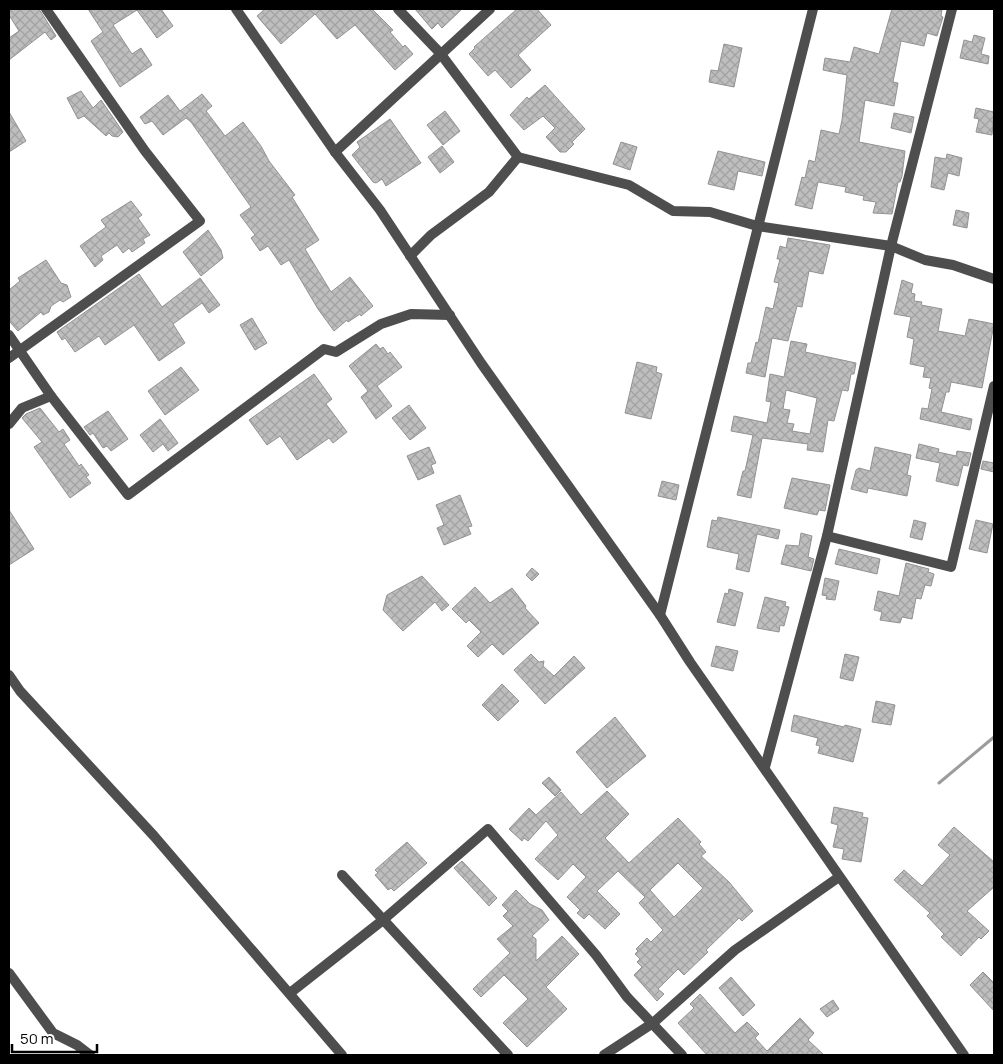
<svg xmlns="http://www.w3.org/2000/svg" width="1003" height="1064" viewBox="0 0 1003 1064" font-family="Manrope,sans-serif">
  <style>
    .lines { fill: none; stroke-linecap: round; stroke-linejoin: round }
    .stream { stroke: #9c9c9c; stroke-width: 3 }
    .building { fill: url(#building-cross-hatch); stroke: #929292; fill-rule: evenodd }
    .minor { stroke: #4e4e4e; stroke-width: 10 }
  </style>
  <defs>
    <pattern id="building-cross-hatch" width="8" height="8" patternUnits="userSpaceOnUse" patternTransform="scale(1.25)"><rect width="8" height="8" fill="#bebebe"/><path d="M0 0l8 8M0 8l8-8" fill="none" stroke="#a2a2a2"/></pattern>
  </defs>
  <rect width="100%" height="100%" fill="#fff"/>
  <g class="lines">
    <!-- stream -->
    <polyline class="stream" points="939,783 994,737"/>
  </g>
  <!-- building -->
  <g class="building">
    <polygon points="9,9 39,9 56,36 51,40 45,32 9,60 9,38 19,31 9,15"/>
    <polygon points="88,9 161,9 173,26 157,38 137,10 113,25 132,54 141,48 152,65 120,87 91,41 103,32"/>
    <polygon points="265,9 372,9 393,30 390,32 403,47 405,45 413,54 395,70 355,25 337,39 315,14 281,44 257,16"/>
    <polygon points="415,9 462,9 442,28 438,23 432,29"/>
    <polygon points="517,9 537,9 551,25 518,55 531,70 511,88 495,70 488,76 469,54 475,48 474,47"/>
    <polygon points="892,9 942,9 941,16 943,17 937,36 927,33 924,46 901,41 893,82 898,83 894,106 865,100 859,142 905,151 902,176 900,182 898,182 892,214 873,213 876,202 863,200 864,196 845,192 846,187 818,182 812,209 795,205 802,177 805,178 809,160 815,162 821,130 839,134 842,120 847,75 823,70 825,58 850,62 854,47 879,54"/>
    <polygon points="974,35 985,38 981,54 989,56 988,64 960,58 964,40 972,42"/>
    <polygon points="724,44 742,48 734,87 709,82 711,70 718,71"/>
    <polygon points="545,85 585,129 572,142 574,144 566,152 560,152 546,137 555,128 543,116 524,130 510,115 527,97 529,99"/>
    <polygon points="81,91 93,108 101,100 123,132 118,137 112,136 109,133 106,136 84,116 78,119 67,98"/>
    <polygon points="202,94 212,106 206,111 225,136 243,122 261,146 269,161 295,195 292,197 319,240 305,249 331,292 350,277 373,306 361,316 360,314 348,322 347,320 334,331 318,309 289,260 281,265 268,246 260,251 251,238 255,235 240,215 251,207 191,122 186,118 163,135 152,121 145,124 140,117 168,95 180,111"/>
    <polygon points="976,108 994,112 992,135 976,132 979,119 974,118"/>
    <polygon points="445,111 460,131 443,145 427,125"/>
    <polygon points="9,112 26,141 9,152"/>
    <polygon points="894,113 914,117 911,133 891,128"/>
    <polygon points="390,119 421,163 386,186 382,179 376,183 373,182 352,155 360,147 357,142"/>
    <polygon points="621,142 637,147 630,170 613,164"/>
    <polygon points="442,146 454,162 440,173 428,157"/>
    <polygon points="718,151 765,162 762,176 738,171 734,190 708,184"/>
    <polygon points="947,154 962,158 959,176 948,173 944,190 931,187 935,157 946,159"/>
    <polygon points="131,201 142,215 138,218 150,235 143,239 145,243 132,252 129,248 123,253 117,245 101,256 103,260 95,267 80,246 106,227 101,220"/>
    <polygon points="956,210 969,213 967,228 953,225"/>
    <polygon points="208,230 221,250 223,258 201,276 183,252"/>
    <polygon points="788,238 830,245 823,274 809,271 802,307 797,306 788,341 772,338 765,377 746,373 748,363 751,363 756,342 758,343 766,307 773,309 779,283 774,282 780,259 777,259 780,246 786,248"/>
    <polygon points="46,260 61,283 67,285 71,297 63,302 60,300 51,306 49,312 43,315 41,312 18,331 9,321 9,290 20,281 18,278"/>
    <polygon points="139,274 162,307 200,278 220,305 209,313 202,303 173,324 185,343 159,361 134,325 105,345 99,336 75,352 65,338 62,340 57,332"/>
    <polygon points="902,280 913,284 911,293 915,294 914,301 922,302 921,305 942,309 938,331 965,336 969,319 994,324 982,388 951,382 949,392 946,392 941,412 972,419 970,430 920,419 922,408 928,409 932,389 929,388 931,378 923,377 925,367 910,364 914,339 907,337 911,317 894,314"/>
    <polygon points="252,318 267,343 255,350 240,325"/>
    <path d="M791,341l16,3 -2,8 51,11 -2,11h-3l-3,17 -6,-1 -8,31 -6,-1 -5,32 -16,-2 1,-6 -46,-6 -11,60 -14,-3 6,-24h2l8,-36 -22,-4 3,-15 33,7 4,-21 -5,-1 4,-27 14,3zM786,390l31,8 -7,36 -18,-3 2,-7 -7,-1 3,-13 -7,-1z"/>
    <polygon points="376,344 380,349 383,347 388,354 390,352 402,367 377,386 392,406 376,419 361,397 368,391 349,366"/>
    <polygon points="637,362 657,367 656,372 662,374 651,419 625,413"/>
    <polygon points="181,367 199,390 165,415 148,391"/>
    <polygon points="314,374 332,399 326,404 347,432 333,443 329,438 297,460 280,436 267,445 249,420"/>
    <polygon points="409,405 426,428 410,440 392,418"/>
    <polygon points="40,408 59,432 63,429 70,440 64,444 79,466 81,464 89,475 86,477 91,483 70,498 34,447 42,442 22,418 26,414"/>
    <polygon points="108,411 128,439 111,451 107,446 103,448 93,433 90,435 84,427"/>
    <polygon points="160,419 178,443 168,451 163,444 153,452 140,435"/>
    <polygon points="919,444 939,449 938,452 956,456 957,451 971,453 968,466 963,465 958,486 936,481 940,463 916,458"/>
    <polygon points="429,447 436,463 431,465 434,473 418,480 407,456"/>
    <polygon points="875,447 911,455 907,475 911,476 907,496 868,488 867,493 851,489 856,470 859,468 870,471"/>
    <polygon points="983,461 994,463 994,472 981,469"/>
    <polygon points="792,478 830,485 825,511 819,510 817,515 784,508"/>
    <polygon points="662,481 679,485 676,500 658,496"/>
    <polygon points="460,495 472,526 468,527 471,534 444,545 437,528 444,525 436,505"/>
    <polygon points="9,510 34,549 9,565"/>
    <polygon points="718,517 780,530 778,539 757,534 749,572 736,569 739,554 707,547 712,520 717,521"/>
    <polygon points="914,520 926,523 922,540 910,537"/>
    <polygon points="976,520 993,524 987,553 969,549"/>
    <polygon points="801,533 812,536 808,557 814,559 811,571 781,564 786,545 799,546"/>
    <polygon points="839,549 880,559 877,574 835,564"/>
    <polygon points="906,563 929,569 928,572 934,574 931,586 925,585 921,599 916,598 912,619 902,617 900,623 880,620 882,612 874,610 878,591 899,596"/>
    <polygon points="532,568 539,574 532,581 526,575"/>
    <polygon points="422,576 449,605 442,611 435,602 403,631 383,610 387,595"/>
    <polygon points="825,578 839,581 835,600 826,599 827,596 822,595"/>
    <polygon points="475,587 490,603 512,588 526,606 525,608 539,623 503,655 492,644 478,657 467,646 481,632 469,620 466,623 452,609"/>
    <polygon points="729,589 743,593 735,626 717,622 725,593 728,594"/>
    <polygon points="765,597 786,602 785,606 789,607 784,626 780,625 779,632 757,628"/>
    <polygon points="716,646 738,651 733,671 711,666"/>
    <polygon points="531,654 539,662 544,661 543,666 554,676 574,656 585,668 545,704 514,670"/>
    <polygon points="845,654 859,657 853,681 840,678"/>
    <polygon points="502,684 519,701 498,721 482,705"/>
    <polygon points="876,701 895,705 891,725 872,722"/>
    <polygon points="794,715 844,727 845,725 861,729 853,762 818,753 820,746 816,745 818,738 791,731"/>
    <polygon points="615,717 646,756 607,788 576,752"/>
    <polygon points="549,777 561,790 555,796 542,783"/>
    <path d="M607,791l22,23 -24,24 24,25 49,-45 23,24 -2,2 7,8 -5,4 28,26 24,29 -11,10 -3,-3 -33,32 2,2 -24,23 -6,-6 -20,20 6,5 -7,7 -23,-26 8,-8 -5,-5 3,-3 -5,-5 3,-3 -2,-2 11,-11 4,4 12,-12 -24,-27 6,-6 -27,-26 -21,20 23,23 -15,15 -16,-15 -5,5 -7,-6 3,-3 -13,-13 19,-20 -13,-13 -15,16 -23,-21 23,-24 -12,-14 -18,20 -4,-3 -2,3 -13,-12 20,-21 7,7 25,-23 20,23zM678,863l25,25 -29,29 -24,-27z"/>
    <polygon points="834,807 863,813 862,817 868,818 861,862 842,859 844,849 833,847 838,825 831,823"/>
    <polygon points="954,827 994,862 994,887 967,911 989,931 981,939 979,937 961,956 941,937 944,934 927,916 930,913 894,880 904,870 922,886 950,855 938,845"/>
    <polygon points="407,842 427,863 394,891 391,888 388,890 375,875 378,873 375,870"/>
    <polygon points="462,861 497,898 489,906 454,868"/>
    <polygon points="516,890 530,904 542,910 549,920 532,936 536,939 536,961 562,936 579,954 546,987 567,1009 527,1047 503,1023 528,999 504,975 481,997 473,989 510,953 497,939 513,926 503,916 508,911 502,905"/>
    <polygon points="983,972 994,983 994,1011 970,985"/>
    <polygon points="731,977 755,1005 743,1016 719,988"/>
    <polygon points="700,994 735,1033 747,1022 759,1034 755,1038 767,1051 800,1018 814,1033 808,1040 824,1055 707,1055 678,1023 694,1008 690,1004"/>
    <polygon points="833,1000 839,1009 827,1017 820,1009"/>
  </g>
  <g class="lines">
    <!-- minor -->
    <g class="minor">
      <polyline points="236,9 335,152 380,210 481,363 660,615 690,662 964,1055"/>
      <polyline points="398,9 440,53 518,157"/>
      <polyline points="335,152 490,9"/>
      <polyline points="410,256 431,235 489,192 518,157 629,185 673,211 710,212 757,226 891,246 925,260 953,265 994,279"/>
      <polyline points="9,335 51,396"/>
      <polyline points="9,358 200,221 145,151 46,9"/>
      <polyline points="9,424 22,408 51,396 128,495 324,349 336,352 381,324 411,314 450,315"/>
      <polyline points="827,536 951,567 994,386"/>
      <polyline points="660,615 813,9"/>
      <polyline points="9,675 20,691 154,836 342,1055"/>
      <polyline points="765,767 827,536 891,246 952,9"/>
      <polyline points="342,875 508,1055"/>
      <polyline points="9,973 53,1033 77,1045 90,1055"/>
      <polyline points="290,993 383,920 488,829 596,955 627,997 682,1055"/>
      <polyline points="604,1055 653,1023 735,950 839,877"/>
    </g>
  </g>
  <!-- border -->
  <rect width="1003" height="1064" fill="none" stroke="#000000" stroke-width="20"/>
  <!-- scale -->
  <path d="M12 1044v8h85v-8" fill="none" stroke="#000000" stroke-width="2.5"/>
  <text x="20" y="1044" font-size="15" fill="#000000" stroke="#ffffff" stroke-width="4" paint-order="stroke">50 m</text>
</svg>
